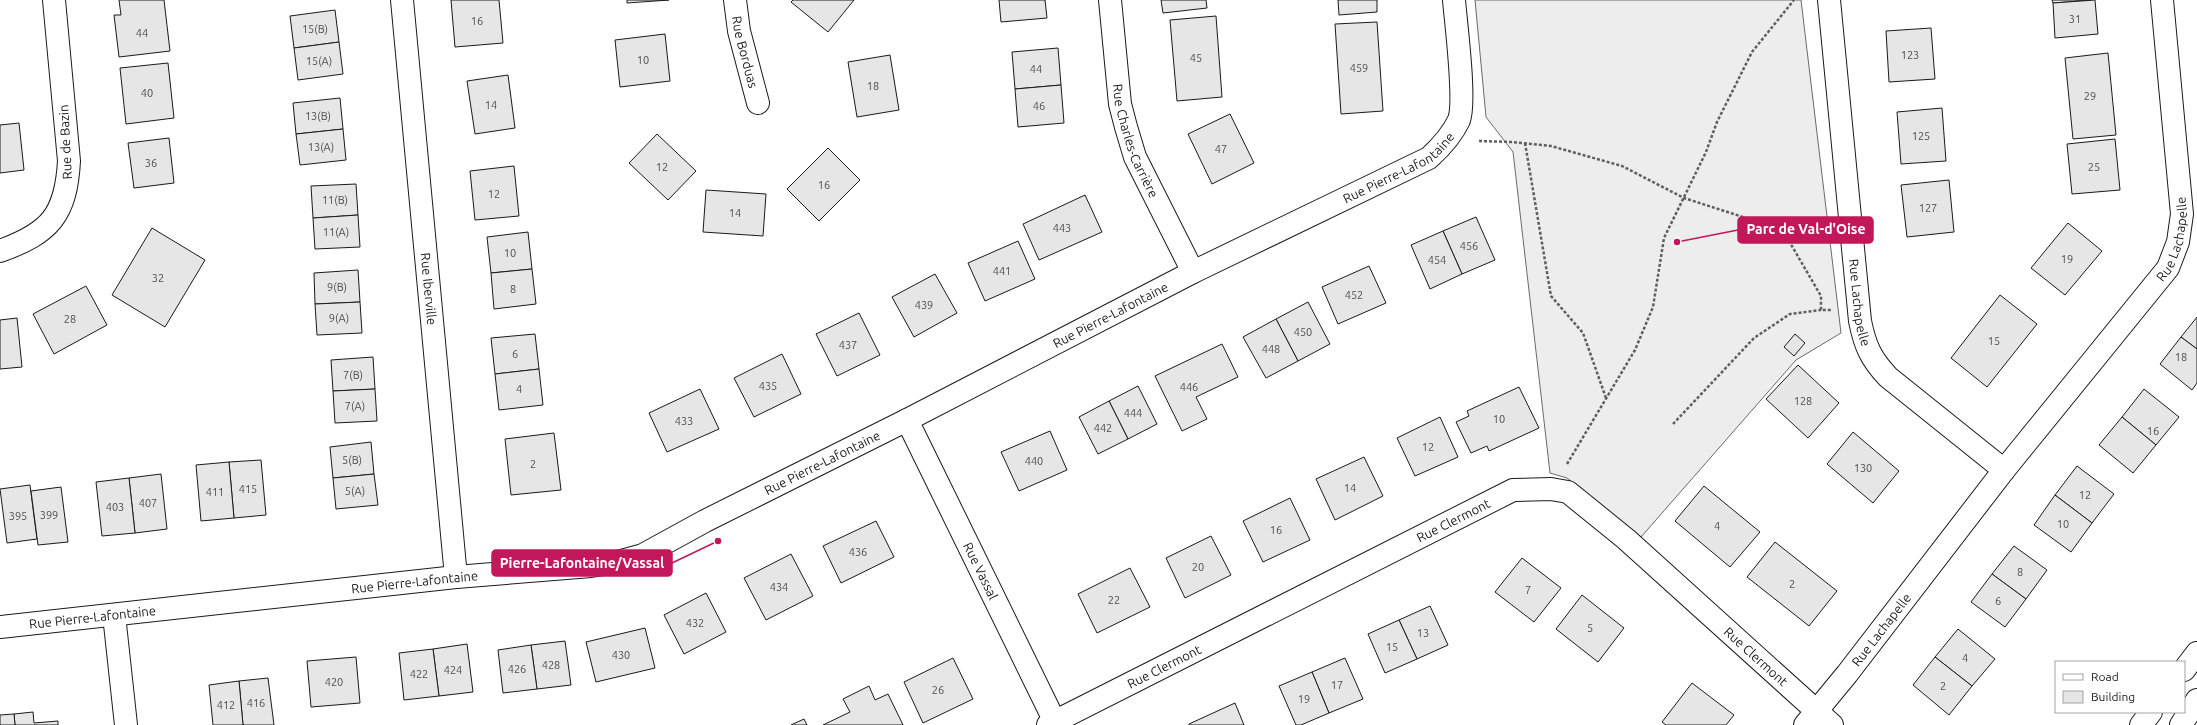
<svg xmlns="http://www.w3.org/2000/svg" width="2197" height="725" viewBox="0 0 2197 725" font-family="Ubuntu,sans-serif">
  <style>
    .built { fill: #ededed; stroke: #6a6a6a }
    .building { fill: #e6e6e6; stroke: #1a1a1a }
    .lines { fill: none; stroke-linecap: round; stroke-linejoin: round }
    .minor-casing { stroke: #1a1a1a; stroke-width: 24 }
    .path { stroke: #5f5f5f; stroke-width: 2.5; stroke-dasharray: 3 2; stroke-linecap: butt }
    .minor { stroke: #fff; stroke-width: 22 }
    .labels { text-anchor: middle; stroke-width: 3; stroke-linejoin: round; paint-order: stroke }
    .number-label { font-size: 11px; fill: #4d4d4d }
    .street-label { font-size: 13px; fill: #1a1a1a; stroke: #fff }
    .leader { fill: none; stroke: #c2185b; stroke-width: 1.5 }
    .callout-dot { fill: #c2185b; stroke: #fff; stroke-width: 1.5 }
    .callout { fill: #c2185b; stroke: #c2185b; stroke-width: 1.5 }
    .callout-label { font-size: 14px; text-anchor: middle; font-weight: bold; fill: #fff }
  </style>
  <rect width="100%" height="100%" fill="#fff"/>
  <!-- built -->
  <polygon class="built" points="1475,0 1801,0 1841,333 1796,360 1641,537 1576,485 1567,478 1550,473 1513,152 1486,117"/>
  <!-- building -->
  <g class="building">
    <polygon points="119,0 164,0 170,51 119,57 114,15 121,15"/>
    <polygon points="451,0 499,0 503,43 455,47"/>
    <polygon points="627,0 669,0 627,3"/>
    <polygon points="793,0 854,0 828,32 791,2"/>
    <polygon points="999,0 1045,0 1047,18 1001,22"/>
    <polygon points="1161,0 1206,0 1207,8 1163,13"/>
    <polygon points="1338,0 1377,0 1377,12 1339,15"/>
    <polygon points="2052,0 2092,0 2053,3"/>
    <polygon points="2095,0 2098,34 2055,38 2053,3"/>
    <polygon points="335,10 339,42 294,48 290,16"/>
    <polygon points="1216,16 1222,97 1177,101 1170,20"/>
    <polygon points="1377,22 1383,111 1341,114 1335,24"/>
    <polygon points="1931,28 1935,79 1889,82 1886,31"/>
    <polygon points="665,34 670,81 620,87 615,40"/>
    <polygon points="339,42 343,74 298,80 294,48"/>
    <polygon points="1058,48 1061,85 1015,89 1012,52"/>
    <polygon points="2108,53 2116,135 2073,139 2065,58"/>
    <polygon points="890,55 899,110 857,117 848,62"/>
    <polygon points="168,63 174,118 126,124 120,68"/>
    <polygon points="508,75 515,128 475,134 467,81"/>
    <polygon points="1061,85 1064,123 1018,127 1015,89"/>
    <polygon points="340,98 343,129 296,134 293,103"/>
    <polygon points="1942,108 1946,161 1901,164 1897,112"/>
    <polygon points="1230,114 1254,163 1212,184 1188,134"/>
    <polygon points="19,123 24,170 0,173 0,125"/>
    <polygon points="343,129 346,160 300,165 296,134"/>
    <polygon points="657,134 696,171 668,200 629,163"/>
    <polygon points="169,138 174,183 134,188 128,143"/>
    <polygon points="2115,139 2120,190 2072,194 2067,144"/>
    <polygon points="828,148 860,180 819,221 787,189"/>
    <polygon points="514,166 519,216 475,220 470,171"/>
    <polygon points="1949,180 1954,232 1907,237 1901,185"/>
    <polygon points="356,184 358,215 313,218 311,186"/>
    <polygon points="706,190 766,194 763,236 703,232"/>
    <polygon points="1085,195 1102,232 1039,260 1023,224"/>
    <polygon points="358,215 360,247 315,249 313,218"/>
    <polygon points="1476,217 1495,260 1462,274 1443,231"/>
    <polygon points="2068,223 2102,251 2065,295 2031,268"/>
    <polygon points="152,228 205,260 165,327 112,295"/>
    <polygon points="1443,231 1462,274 1430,289 1411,245"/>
    <polygon points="528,232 532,269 491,273 487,237"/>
    <polygon points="1018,241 1035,279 985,301 968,263"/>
    <polygon points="1369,266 1386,303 1338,324 1322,287"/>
    <polygon points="532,269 536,304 494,309 491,273"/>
    <polygon points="358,270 360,302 315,304 314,273"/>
    <polygon points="935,274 957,313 914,337 892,297"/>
    <polygon points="86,286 107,325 54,354 33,314"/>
    <polygon points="2000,295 2037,324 1987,387 1951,358"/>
    <polygon points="360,302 362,333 317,335 315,304"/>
    <polygon points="1308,302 1330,344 1298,361 1276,319"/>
    <polygon points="859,313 880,355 837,376 816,334"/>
    <polygon points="2197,317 2197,349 2181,337"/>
    <polygon points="17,318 22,367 0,369 0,320"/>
    <polygon points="1276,319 1298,361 1266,378 1243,337"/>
    <polygon points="535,334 539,369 495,374 491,338"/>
    <polygon points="1795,334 1805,343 1794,356 1784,347"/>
    <polygon points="2181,337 2197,349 2197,383 2192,390 2160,364"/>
    <polygon points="1222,344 1238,377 1196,397 1207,419 1182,431 1155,376"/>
    <polygon points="782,354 801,394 754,417 734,378"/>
    <polygon points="373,357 375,389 333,391 331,360"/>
    <polygon points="1798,365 1839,403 1808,438 1766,399"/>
    <polygon points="539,369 543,405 499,410 495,374"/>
    <polygon points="1138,386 1157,424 1128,439 1109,401"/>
    <polygon points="1519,387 1539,428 1489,451 1487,446 1471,453 1456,422 1469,416 1467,411"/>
    <polygon points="375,389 377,421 335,423 333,391"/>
    <polygon points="700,389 719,429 667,452 649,413"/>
    <polygon points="2144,389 2179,417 2156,445 2122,417"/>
    <polygon points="1109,401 1128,439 1098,454 1079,417"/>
    <polygon points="1440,417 1458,457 1415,476 1397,438"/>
    <polygon points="2122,417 2156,445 2133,473 2099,445"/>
    <polygon points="1050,431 1067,470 1019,491 1001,452"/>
    <polygon points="1853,432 1899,471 1873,503 1827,464"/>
    <polygon points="554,433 561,490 511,495 505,439"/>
    <polygon points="371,442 374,474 333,478 330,447"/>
    <polygon points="1364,457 1383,496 1335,520 1316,479"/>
    <polygon points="261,460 266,515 234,518 229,462"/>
    <polygon points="229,462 234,518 201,521 196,465"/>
    <polygon points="2077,466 2114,494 2092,523 2055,495"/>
    <polygon points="161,474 167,529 135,533 129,478"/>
    <polygon points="374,474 378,505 336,509 333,478"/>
    <polygon points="129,478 135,533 102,536 96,482"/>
    <polygon points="30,485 37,539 7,543 0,489"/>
    <polygon points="1704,486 1760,532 1730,567 1675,521"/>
    <polygon points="61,487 68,542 38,545 31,491"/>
    <polygon points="2055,495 2092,523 2071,552 2034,525"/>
    <polygon points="1290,498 1310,540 1263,562 1243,521"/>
    <polygon points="876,521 894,557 841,583 823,546"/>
    <polygon points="1211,536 1231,575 1185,598 1166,558"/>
    <polygon points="1775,542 1837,591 1809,626 1747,577"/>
    <polygon points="2014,546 2047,570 2026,599 1992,574"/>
    <polygon points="791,554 813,596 766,620 744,578"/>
    <polygon points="1522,558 1561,588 1534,622 1495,592"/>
    <polygon points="1130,568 1150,607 1097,633 1078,594"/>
    <polygon points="1992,574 2026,599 2005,627 1971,602"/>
    <polygon points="706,593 726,632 684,654 664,615"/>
    <polygon points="1582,595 1624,628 1598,662 1556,629"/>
    <polygon points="1430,606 1448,645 1417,659 1399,620"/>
    <polygon points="1399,620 1417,659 1385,673 1368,634"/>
    <polygon points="645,628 655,668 596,682 586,642"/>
    <polygon points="1958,629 1995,659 1972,686 1935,657"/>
    <polygon points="565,641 571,685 537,689 531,645"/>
    <polygon points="467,644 473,692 439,696 433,649"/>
    <polygon points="531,645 537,689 503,693 498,650"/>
    <polygon points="433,649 439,696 404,700 399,653"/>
    <polygon points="356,657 360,703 311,707 307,661"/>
    <polygon points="1935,657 1972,686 1949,715 1913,685"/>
    <polygon points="953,658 973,699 923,723 904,682"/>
    <polygon points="1345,658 1363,699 1329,713 1312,672"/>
    <polygon points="1312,672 1329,713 1301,725 1296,725 1279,686"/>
    <polygon points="268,678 274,725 243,725 239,681"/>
    <polygon points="239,681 243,725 213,725 209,685"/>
    <polygon points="1692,683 1734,715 1726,725 1666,725 1662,722"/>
    <polygon points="869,686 875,700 888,694 903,725 823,725 850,712 843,699"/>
    <polygon points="1235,703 1244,725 1189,725 1189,724"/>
    <polygon points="33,712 34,723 58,721 58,725 15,725 14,714"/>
    <polygon points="14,714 15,725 0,725 0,715"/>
    <polygon points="804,719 807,725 791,725"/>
  </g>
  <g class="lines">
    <defs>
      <g id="minor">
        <path id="s1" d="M402,0l54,577"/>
        <path id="s2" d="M735,0l4,31 19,72"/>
        <path id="s3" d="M1110,0l10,104 6,23 9,30 58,115"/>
        <path id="s4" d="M1829,0l31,321c5,25 11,38 28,56l116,93"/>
        <path d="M0,251c50,-18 66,-36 69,-90l-15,-161"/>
        <path id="s5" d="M907,420l148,302"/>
        <polyline points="114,615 126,725"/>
        <path id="s6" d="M0,627l456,-50 135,-11 26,-4 26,-7 62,-34 202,-101 286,-148 236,-114c12,-11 23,-23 30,-38 7,-19 -3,-96 -5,-120"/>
        <polyline points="2184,670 2197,653"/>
        <path id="s7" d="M1048,725l465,-235 38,-1 17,3 58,47 206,186"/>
        <path id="s8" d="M1805,725l42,-51 157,-204 164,-202 10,-26 4,-28 -20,-214"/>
        <polyline points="2141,725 2151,712"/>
        <polyline points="2181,725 2197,700"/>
      </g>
    </defs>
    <!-- minor casing -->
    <use href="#minor" class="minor-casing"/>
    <!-- path -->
    <g class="path">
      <polyline points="1479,141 1512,142 1551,146 1622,166 1684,198 1771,226 1789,241 1821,296 1821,310 1832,310"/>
      <polyline points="1525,143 1551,296 1583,333 1606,398"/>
      <polyline points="1673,424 1754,338 1790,314 1821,310"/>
      <polyline points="1567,464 1635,350 1653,307 1664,238 1706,152 1717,122 1752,52 1794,0"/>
    </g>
    <!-- minor -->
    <use href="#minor" class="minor"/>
  </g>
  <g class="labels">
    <!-- number labels -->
    <g class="number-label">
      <text x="2075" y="23">31</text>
      <text x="477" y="25">16</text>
      <text x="315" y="33">15(B)</text>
      <text x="142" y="37">44</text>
      <text x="1910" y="59">123</text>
      <text x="1196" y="62">45</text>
      <text x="643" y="64">10</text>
      <text x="319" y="65">15(A)</text>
      <text x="1359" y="72">459</text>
      <text x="1036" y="73">44</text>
      <text x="873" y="90">18</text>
      <text x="147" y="97">40</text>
      <text x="2090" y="100">29</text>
      <text x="491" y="109">14</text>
      <text x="1039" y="110">46</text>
      <text x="318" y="120">13(B)</text>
      <text x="1921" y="140">125</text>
      <text x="321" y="151">13(A)</text>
      <text x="1221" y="153">47</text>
      <text x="151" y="167">36</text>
      <text x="662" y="171">12</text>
      <text x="2094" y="171">25</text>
      <text x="824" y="189">16</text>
      <text x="494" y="198">12</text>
      <text x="335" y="204">11(B)</text>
      <text x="1928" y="212">127</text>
      <text x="735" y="217">14</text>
      <text x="1062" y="232">443</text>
      <text x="336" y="236">11(A)</text>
      <text x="1469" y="250">456</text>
      <text x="510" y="257">10</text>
      <text x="2067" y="263">19</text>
      <text x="1437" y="264">454</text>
      <text x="1002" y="275">441</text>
      <text x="158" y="282">32</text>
      <text x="337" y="291">9(B)</text>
      <text x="513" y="293">8</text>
      <text x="1354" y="299">452</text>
      <text x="924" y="309">439</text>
      <text x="339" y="322">9(A)</text>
      <text x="70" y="323">28</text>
      <text x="1303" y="336">450</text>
      <text x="1994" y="345">15</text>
      <text x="848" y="349">437</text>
      <text x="1271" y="353">448</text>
      <text x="515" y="358">6</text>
      <text x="2181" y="361">18</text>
      <text x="353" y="379">7(B)</text>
      <text x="768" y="390">435</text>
      <text x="1189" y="391">446</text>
      <text x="519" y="393">4</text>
      <text x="1803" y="405">128</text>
      <text x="355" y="410">7(A)</text>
      <text x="1133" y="417">444</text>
      <text x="1499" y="423">10</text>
      <text x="684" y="425">433</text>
      <text x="1103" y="432">442</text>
      <text x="2153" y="435">16</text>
      <text x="1428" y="451">12</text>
      <text x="352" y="464">5(B)</text>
      <text x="1034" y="465">440</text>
      <text x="533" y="468">2</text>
      <text x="1863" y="472">130</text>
      <text x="1350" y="492">14</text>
      <text x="248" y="493">415</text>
      <text x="355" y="495">5(A)</text>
      <text x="215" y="496">411</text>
      <text x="2085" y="499">12</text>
      <text x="148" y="507">407</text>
      <text x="115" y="511">403</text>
      <text x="49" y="519">399</text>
      <text x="18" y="520">395</text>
      <text x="2063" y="528">10</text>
      <text x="1717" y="530">4</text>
      <text x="1276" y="534">16</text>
      <text x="858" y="556">436</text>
      <text x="1198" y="571">20</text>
      <text x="2020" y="576">8</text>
      <text x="1792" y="588">2</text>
      <text x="779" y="591">434</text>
      <text x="1528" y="594">7</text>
      <text x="1114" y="604">22</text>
      <text x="1998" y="605">6</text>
      <text x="695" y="627">432</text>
      <text x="1590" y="632">5</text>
      <text x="1423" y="637">13</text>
      <text x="1392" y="651">15</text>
      <text x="621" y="659">430</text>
      <text x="1965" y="662">4</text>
      <text x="551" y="669">428</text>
      <text x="517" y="673">426</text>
      <text x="453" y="674">424</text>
      <text x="419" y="678">422</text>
      <text x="334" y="686">420</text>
      <text x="1337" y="689">17</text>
      <text x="1943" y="690">2</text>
      <text x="938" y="694">26</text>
      <text x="1304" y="703">19</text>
      <text x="256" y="707">416</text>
      <text x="226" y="709">412</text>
    </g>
    <!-- street labels -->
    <g class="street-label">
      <text dy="5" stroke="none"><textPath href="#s2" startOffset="53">Rue Borduas</textPath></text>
      <text dy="5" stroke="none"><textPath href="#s3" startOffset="144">Rue Charles-Carrière</textPath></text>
      <text transform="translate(65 142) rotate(-93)" y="5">Rue de Bazin</text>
      <text dy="5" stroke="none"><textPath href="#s6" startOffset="1497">Rue Pierre-Lafontaine</textPath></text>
      <text dy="5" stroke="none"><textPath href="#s8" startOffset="613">Rue Lachapelle</textPath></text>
      <text dy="5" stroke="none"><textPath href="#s1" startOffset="290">Rue Iberville</textPath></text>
      <text dy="5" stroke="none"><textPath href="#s4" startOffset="304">Rue Lachapelle</textPath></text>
      <text dy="5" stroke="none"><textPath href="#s6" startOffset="1173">Rue Pierre-Lafontaine</textPath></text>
      <text dy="5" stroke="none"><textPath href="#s6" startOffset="849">Rue Pierre-Lafontaine</textPath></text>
      <text dy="5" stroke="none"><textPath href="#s7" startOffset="454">Rue Clermont</textPath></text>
      <text dy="5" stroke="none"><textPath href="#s5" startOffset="168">Rue Vassal</textPath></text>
      <text dy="5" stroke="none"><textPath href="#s6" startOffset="417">Rue Pierre-Lafontaine</textPath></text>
      <text dy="5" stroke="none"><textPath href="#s6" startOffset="93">Rue Pierre-Lafontaine</textPath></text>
      <text dy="5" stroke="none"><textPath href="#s8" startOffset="122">Rue Lachapelle</textPath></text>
      <text dy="5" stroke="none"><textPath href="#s7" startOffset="826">Rue Clermont</textPath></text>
      <text dy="5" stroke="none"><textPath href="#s7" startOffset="130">Rue Clermont</textPath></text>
    </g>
  </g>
  <!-- callouts -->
  <path class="leader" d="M1677 242L1738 230M718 541L672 563"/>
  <g class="callout-dot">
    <circle cx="1677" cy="242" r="4"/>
    <circle cx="718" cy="541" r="4"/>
  </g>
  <g class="callout">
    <rect x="1738" y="217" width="135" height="26" rx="4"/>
    <rect x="492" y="550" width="180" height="26" rx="4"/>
  </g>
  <g class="callout-label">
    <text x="1806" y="234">Parc de Val-d'Oise</text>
    <text x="582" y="568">Pierre-Lafontaine/Vassal</text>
  </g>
  <!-- legend -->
  <rect x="2055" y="661" width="130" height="52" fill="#ffffff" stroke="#a3a3a3"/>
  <rect x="2063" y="674" width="20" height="6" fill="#ffffff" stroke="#a3a3a3"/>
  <text x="2091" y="681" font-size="12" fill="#1a1a1a">Road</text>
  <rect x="2063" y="691" width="20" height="12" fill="#e6e6e6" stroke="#a3a3a3"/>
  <text x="2091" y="701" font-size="12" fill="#1a1a1a">Building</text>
</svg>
